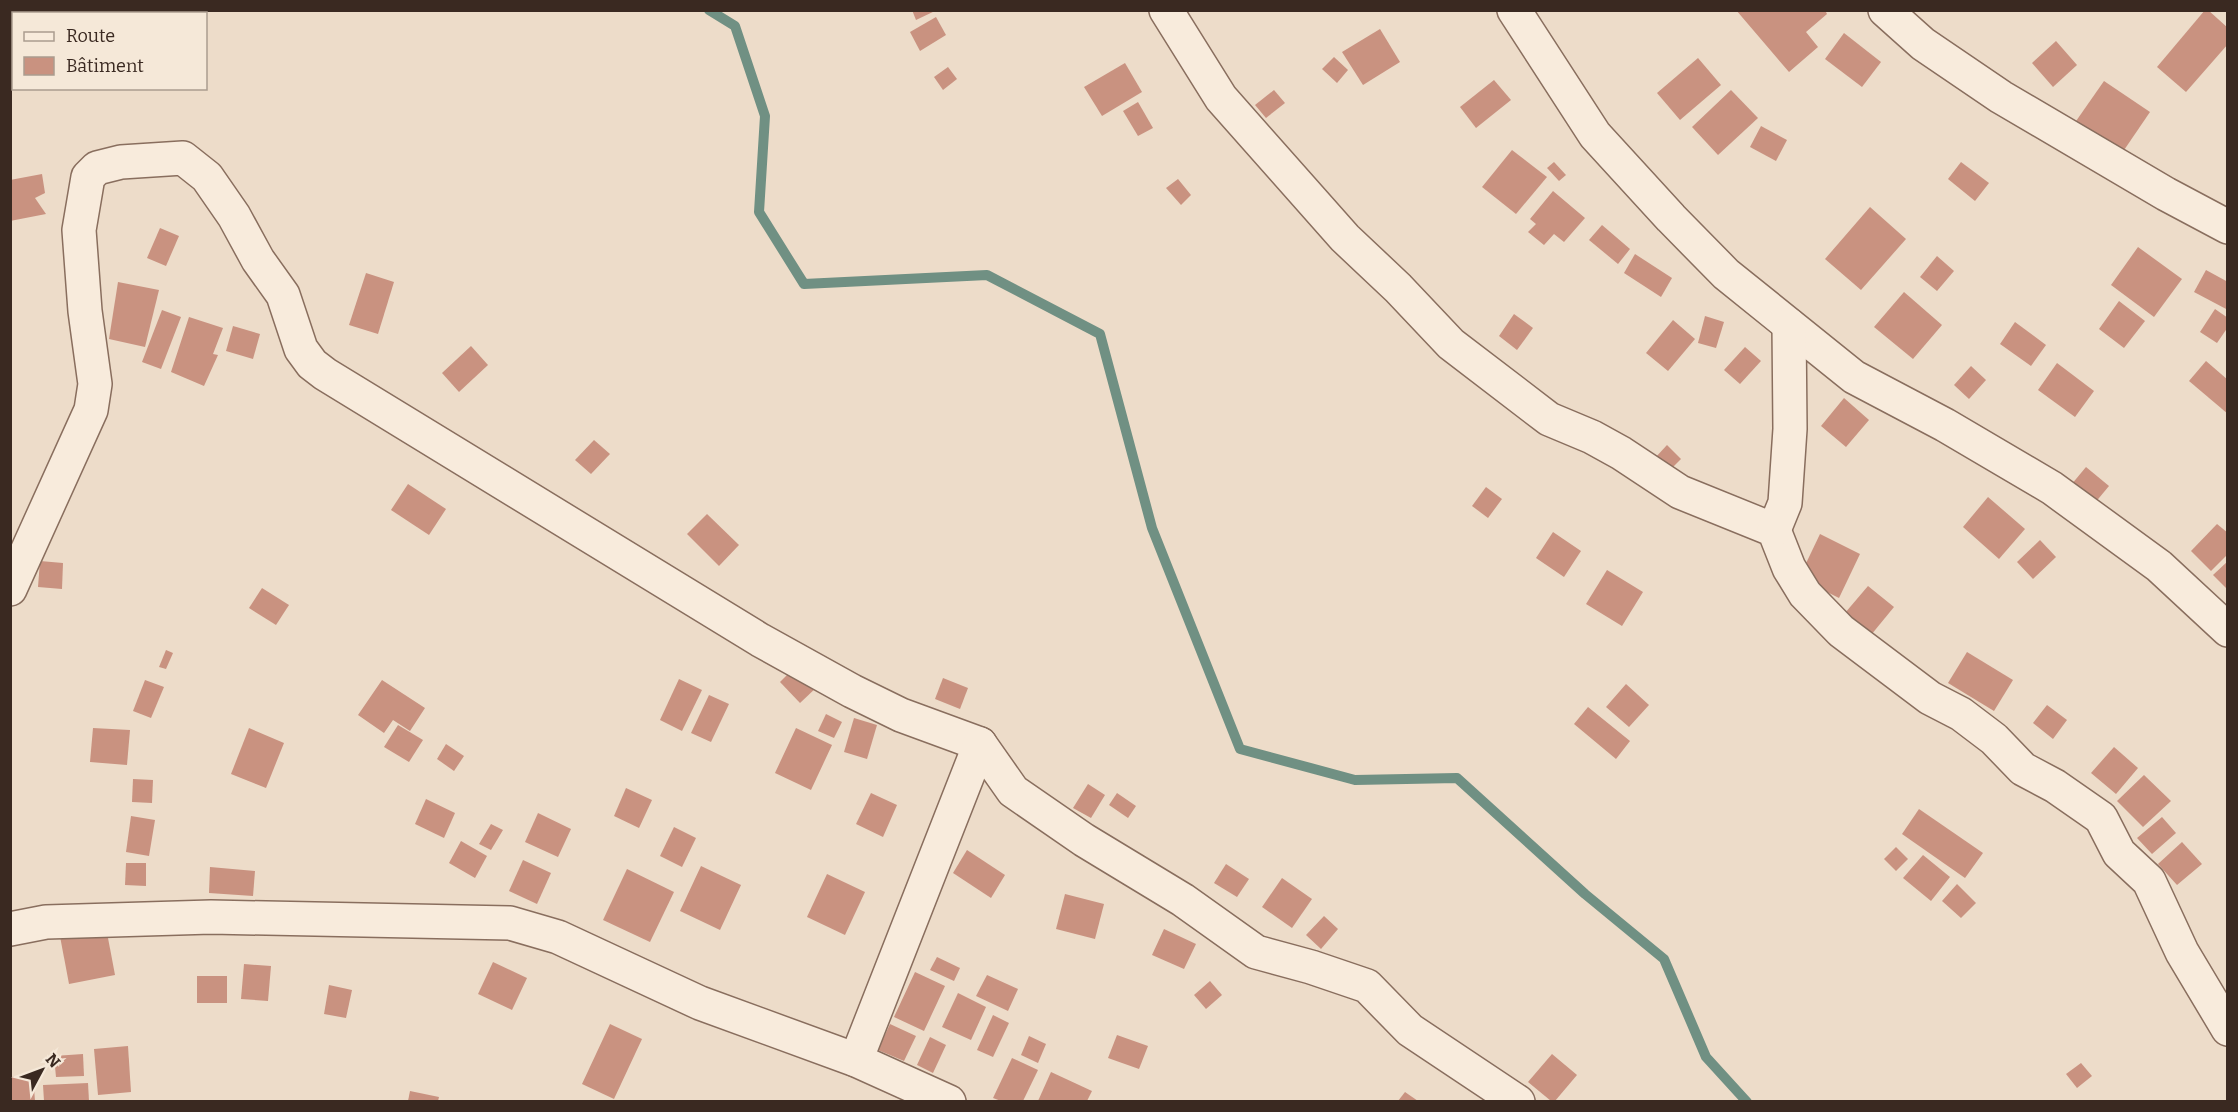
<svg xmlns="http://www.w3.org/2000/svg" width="2238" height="1112" viewBox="0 0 2238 1112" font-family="Bitter,serif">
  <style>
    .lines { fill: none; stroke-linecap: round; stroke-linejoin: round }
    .stream { stroke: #709083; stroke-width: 10 }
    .building { fill: #c99280 }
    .street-casing { stroke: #896e5e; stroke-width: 36 }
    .street { stroke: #f8ebdc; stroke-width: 33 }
  </style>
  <rect width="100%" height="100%" fill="#eddcc9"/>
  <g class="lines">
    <!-- stream -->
    <polyline class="stream" points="709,10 735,26 765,116 759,212 804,284 987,275 1100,334 1152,528 1240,749 1355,780 1457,778 1585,894 1664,959 1706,1057 1747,1102"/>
  </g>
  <!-- building -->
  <g class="building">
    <polygon points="912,10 937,10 916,20"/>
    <polygon points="1736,10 1825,10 1827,14 1806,32 1818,47 1789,72"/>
    <polygon points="2205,10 2208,10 2228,28 2228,44 2186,92 2157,67"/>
    <polygon points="936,17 946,35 920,51 910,32"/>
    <polygon points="1380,29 1400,62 1363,85 1342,52"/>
    <polygon points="1844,33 1881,62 1862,87 1825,59"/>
    <polygon points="2056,41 2077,65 2053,87 2032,63"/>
    <polygon points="1334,57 1348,70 1337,83 1322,69"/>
    <polygon points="1698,58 1721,85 1680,120 1657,93"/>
    <polygon points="1125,63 1142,92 1102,116 1084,87"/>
    <polygon points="948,67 957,79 943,90 934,77"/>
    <polygon points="1494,80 1511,100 1476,128 1460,107"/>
    <polygon points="2104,81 2150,112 2120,156 2074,124"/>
    <polygon points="1274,90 1285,103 1266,118 1255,105"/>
    <polygon points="1731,90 1758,118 1718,155 1692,127"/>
    <polygon points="1138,102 1153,128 1138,136 1123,111"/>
    <polygon points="1761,126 1787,140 1776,161 1750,147"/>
    <polygon points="1512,150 1547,177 1516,214 1482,187"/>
    <polygon points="1554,162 1566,175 1559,181 1547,168"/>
    <polygon points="1961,162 1989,183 1975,201 1948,179"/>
    <polygon points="42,174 45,193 35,198 46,214 10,221 10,180"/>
    <polygon points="1178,179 1191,195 1181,205 1166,188"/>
    <polygon points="1553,191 1585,218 1564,242 1554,234 1544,245 1528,232 1536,224 1530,219"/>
    <polygon points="1870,207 1906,239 1861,290 1825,259"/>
    <polygon points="1602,225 1630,249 1618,264 1589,240"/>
    <polygon points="160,228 179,236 166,266 147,258"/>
    <polygon points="2138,247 2182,279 2154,317 2111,285"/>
    <polygon points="1635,254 1672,278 1661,297 1624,273"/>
    <polygon points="1937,256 1954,271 1937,291 1920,277"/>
    <polygon points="2206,270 2228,282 2228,310 2194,292"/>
    <polygon points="366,273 394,282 378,334 349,325"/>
    <polygon points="118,282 159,290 145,347 109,339"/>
    <polygon points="1904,292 1942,325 1913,359 1874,327"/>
    <polygon points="2119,301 2145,321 2124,348 2099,329"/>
    <polygon points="2215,309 2228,318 2228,327 2217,343 2200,332"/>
    <polygon points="162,310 181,317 161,369 142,362"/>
    <polygon points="1514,314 1533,328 1517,350 1499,336"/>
    <polygon points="1705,316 1724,322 1716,348 1698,343"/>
    <polygon points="189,317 223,328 213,354 218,355 204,386 171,372"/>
    <polygon points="1673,320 1695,339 1668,371 1646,353"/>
    <polygon points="2015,322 2046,345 2031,366 2000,344"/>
    <polygon points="233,326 260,334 253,359 226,351"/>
    <polygon points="471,346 488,365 459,392 442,373"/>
    <polygon points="1745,347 1761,361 1740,384 1724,370"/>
    <polygon points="2206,361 2228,380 2228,414 2189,381"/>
    <polygon points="2057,363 2094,391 2075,417 2038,390"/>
    <polygon points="1971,366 1986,380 1969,399 1954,385"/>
    <polygon points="1844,398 1869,420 1846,447 1821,426"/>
    <polygon points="594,440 610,454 591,474 575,460"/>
    <polygon points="1667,445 1681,459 1669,471 1655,458"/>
    <polygon points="2086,467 2109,486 2094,504 2071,485"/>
    <polygon points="408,484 446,509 429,535 391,510"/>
    <polygon points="1486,487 1502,499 1488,518 1472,506"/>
    <polygon points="1988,497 2025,529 1999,559 1963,527"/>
    <polygon points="707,514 739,545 719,566 687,534"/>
    <polygon points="2217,524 2228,533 2228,554 2211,571 2191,551"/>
    <polygon points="1553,532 1581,551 1564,577 1536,558"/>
    <polygon points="1820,534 1860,554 1839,598 1799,578"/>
    <polygon points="2040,540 2056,557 2033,579 2017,562"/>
    <polygon points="40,561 63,563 62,589 38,587"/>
    <polygon points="2228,561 2228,590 2213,575"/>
    <polygon points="1607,570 1643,592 1622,626 1586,604"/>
    <polygon points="1868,586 1894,607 1871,635 1845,613"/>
    <polygon points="262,588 289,605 276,625 249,608"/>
    <polygon points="166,650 173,653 166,669 159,667"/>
    <polygon points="1967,652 2013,680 1994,711 1948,683"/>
    <polygon points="797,665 818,686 800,703 780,682"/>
    <polygon points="943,678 968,688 960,709 935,699"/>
    <polygon points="679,679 702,690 682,731 660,720"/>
    <polygon points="145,680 164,687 151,718 133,711"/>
    <polygon points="382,680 425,708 410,731 393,720 384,733 358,715"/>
    <polygon points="1626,684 1649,705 1629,727 1606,707"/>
    <polygon points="709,695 729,704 711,742 691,733"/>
    <polygon points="2047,705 2067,720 2053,739 2033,723"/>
    <polygon points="1588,707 1630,741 1616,759 1574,724"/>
    <polygon points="826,714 842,722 834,738 818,731"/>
    <polygon points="854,718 877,725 867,759 844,752"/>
    <polygon points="398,725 423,740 409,762 384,747"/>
    <polygon points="93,728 130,730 127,765 90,762"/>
    <polygon points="249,728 284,743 266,788 231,774"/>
    <polygon points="796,728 832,745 811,790 775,773"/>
    <polygon points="446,744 464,756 454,771 437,759"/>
    <polygon points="2114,747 2138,768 2116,794 2091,773"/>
    <polygon points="2144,775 2171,801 2143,827 2117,801"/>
    <polygon points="133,779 153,780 152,803 132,802"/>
    <polygon points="1088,784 1105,795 1091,818 1073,808"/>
    <polygon points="626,788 652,800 639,828 614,816"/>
    <polygon points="871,793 897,805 883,837 856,824"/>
    <polygon points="1117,793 1136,806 1128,818 1109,805"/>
    <polygon points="426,799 455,813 444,838 415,824"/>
    <polygon points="1919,809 1983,853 1965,878 1902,834"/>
    <polygon points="538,813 571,829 558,857 525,842"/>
    <polygon points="131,816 155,820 149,856 126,852"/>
    <polygon points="2162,817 2176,833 2152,854 2137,838"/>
    <polygon points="491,824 503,830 491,850 479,844"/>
    <polygon points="674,827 696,838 682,867 660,856"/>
    <polygon points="461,841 487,856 475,878 449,863"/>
    <polygon points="2182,842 2202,864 2177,885 2158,864"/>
    <polygon points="1896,847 1908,859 1896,871 1884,859"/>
    <polygon points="967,850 1005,875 991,898 953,873"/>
    <polygon points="1923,855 1950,877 1931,901 1903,878"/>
    <polygon points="523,860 551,873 537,904 509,891"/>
    <polygon points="126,863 146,863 146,886 125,885"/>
    <polygon points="1226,864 1249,879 1237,897 1214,883"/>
    <polygon points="701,866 741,885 720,930 680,911"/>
    <polygon points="210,867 255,871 253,896 209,893"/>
    <polygon points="627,869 674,892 650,942 603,920"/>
    <polygon points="827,874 865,892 845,935 807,917"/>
    <polygon points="1282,878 1312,899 1292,928 1262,907"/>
    <polygon points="1957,884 1976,903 1961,918 1942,901"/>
    <polygon points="1065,894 1104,904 1095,939 1056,929"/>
    <polygon points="1324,916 1338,929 1321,949 1306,935"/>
    <polygon points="105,922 115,975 69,984 59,931"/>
    <polygon points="1164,929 1196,944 1184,969 1152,955"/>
    <polygon points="937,957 960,968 954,981 930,970"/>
    <polygon points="493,962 527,978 512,1010 478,994"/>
    <polygon points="244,964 271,966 268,1001 241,999"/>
    <polygon points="915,972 945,986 924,1031 894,1017"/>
    <polygon points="987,975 1018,989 1008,1011 976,996"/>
    <rect x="197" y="976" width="30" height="27"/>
    <polygon points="1210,981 1222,995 1206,1009 1194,995"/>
    <polygon points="329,985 352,990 346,1018 324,1014"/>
    <polygon points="958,993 986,1007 971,1040 942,1027"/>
    <polygon points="993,1015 1009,1023 993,1057 977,1050"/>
    <polygon points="610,1024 642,1039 614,1099 582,1084"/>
    <polygon points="890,1024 916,1036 904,1061 878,1050"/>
    <polygon points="1117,1035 1148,1046 1139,1069 1108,1058"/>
    <polygon points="1029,1036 1046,1044 1038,1063 1021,1055"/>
    <polygon points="930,1037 946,1045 933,1073 917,1065"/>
    <polygon points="128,1046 131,1092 98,1095 94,1049"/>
    <polygon points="83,1054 84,1076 56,1077 54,1056"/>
    <polygon points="1552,1054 1577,1075 1555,1101 1551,1101 1528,1082"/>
    <polygon points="1012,1058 1038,1070 1023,1101 1001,1101 993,1098"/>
    <polygon points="2081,1063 2092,1076 2077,1088 2066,1074"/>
    <polygon points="1051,1072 1092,1091 1087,1101 1038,1101"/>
    <polygon points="33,1075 35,1101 10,1101 10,1077"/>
    <polygon points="88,1083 89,1101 44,1101 43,1085"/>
    <polygon points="410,1091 439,1097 438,1101 408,1101"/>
    <polygon points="1405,1092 1418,1101 1398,1101"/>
  </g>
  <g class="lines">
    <defs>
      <g id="street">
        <polyline points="1166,10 1221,98 1345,238 1398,288 1451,344 1549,419 1592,437 1621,453 1680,492 1774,530 1789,568 1805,594 1841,631 1930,698 1961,714 1994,739 2023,769 2055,786 2101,818 2119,853 2149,881 2182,952 2228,1029"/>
        <polyline points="1514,10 1595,135 1671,218 1726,274 1854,377 1945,425 2052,488 2159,566 2228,630"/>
        <polyline points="1885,10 1923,44 2001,97 2166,194 2228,227"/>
        <polyline points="1774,530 1785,503 1790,429 1789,325"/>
        <polyline points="10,589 91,410 95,384 85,311 79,230 88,177 97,168 121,162 183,158 207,177 234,216 258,260 283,295 301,349 312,364 325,374 760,640 852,691 901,715 980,744 1013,791 1084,840 1183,900 1256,952 1311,967 1367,986 1410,1030 1518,1102"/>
        <polyline points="10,929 46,922 211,917 510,923 558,937 700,1003 856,1060 949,1102"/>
        <polyline points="856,1060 980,744"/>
      </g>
    </defs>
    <!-- street casing -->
    <use href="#street" class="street-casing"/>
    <!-- street -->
    <use href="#street" class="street"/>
  </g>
  <!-- border -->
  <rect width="2238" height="1112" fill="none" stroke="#3a2921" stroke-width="24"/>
  <!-- legend -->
  <rect x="12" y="12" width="195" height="78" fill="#f5e8d8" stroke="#aa9c8f" stroke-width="1.5"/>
  <rect x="24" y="32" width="30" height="9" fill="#f8ebdc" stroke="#aa9c8f" stroke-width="1.5"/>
  <text x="66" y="42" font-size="18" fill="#3a2921">Route</text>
  <rect x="24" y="57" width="30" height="18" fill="#c99280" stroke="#aa9c8f" stroke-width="1.5"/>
  <text x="66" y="72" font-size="18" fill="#3a2921">Bâtiment</text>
  <!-- north arrow -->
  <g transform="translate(42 1070) rotate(49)" stroke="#f5e8d8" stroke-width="4.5" paint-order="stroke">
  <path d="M0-4.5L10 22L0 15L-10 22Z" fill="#3a2921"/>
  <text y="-9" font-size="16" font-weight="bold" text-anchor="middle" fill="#3a2921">N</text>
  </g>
</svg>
